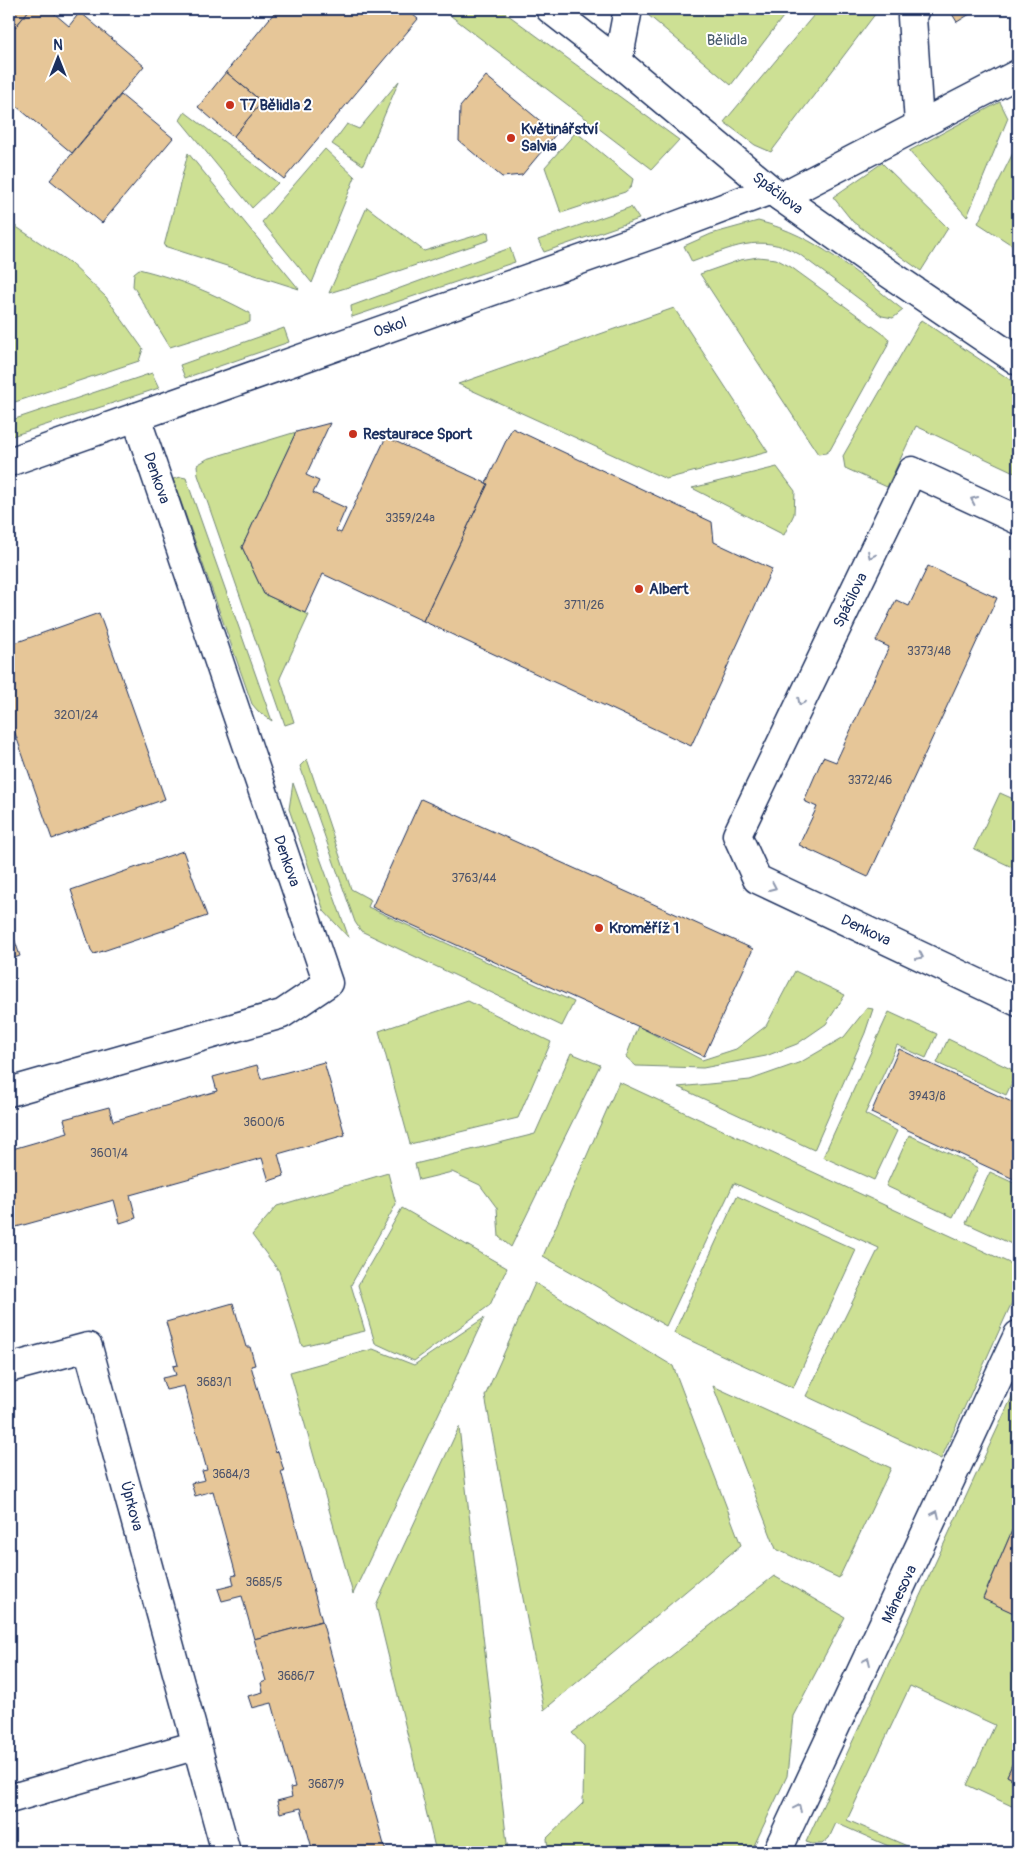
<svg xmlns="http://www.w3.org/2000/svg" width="1027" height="1861" viewBox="0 0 1027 1861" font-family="Pangolin,sans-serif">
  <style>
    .green { fill: #cde094; stroke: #748879 }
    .building { fill: #e6c698; stroke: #1b2f5e }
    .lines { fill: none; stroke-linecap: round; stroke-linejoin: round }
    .minor-casing { stroke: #1b2f5e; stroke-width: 31 }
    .minor { stroke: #fff; stroke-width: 28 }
    .oneway { stroke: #8d97ae }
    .poi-dot { fill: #c8321e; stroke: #fff; stroke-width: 2 }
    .labels { text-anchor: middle; stroke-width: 4; stroke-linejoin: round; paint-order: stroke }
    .number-label { font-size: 12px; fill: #4e556c }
    .park-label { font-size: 15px; fill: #485b6c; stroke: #fff }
    .poi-label { font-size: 15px; font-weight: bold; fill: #1b2f5e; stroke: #fff; text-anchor: start }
    .street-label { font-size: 15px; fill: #1b2f5e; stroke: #fff }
  </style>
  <rect width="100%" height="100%" fill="#fff"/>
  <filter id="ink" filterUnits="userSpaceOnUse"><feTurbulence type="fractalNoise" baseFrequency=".02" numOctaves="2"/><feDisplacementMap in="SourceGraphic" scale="10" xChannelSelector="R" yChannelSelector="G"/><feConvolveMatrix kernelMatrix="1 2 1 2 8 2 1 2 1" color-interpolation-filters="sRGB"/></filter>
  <g filter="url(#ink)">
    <!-- green -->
    <g class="green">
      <polygon points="457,9 500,9 679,140 652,169 451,16"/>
      <polygon points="641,9 789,9 731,85"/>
      <polygon points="819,9 879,9 771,152 755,145 724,122"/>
      <polygon points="399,81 363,165 332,144 347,124 359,129"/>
      <polygon points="1000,102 1008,118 967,217 909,151"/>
      <polygon points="185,112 278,183 252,208 180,120"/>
      <polygon points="576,132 633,179 631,187 625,192 561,213 545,167"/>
      <polygon points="1018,143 1018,206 1013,215 1018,218 1018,249 978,223"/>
      <polygon points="325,149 355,177 312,283 262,222"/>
      <polygon points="188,153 299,289 164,246"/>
      <polygon points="882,163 948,228 921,271 853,222 833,197"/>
      <polygon points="367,207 424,251 488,232 489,240 375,279 329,293"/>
      <polygon points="631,207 639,219 544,252 538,240"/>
      <path d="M758,221c60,15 98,52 145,89l-10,8 -11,-2 -83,-62c-40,-22 -68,-6 -107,8l-8,-16 27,-12z"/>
      <polygon points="9,222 69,262 106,297 143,349 139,361 9,404 9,254 13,252 9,233"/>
      <polygon points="510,248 515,262 352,317 351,306"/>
      <polygon points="758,257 776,259 791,267 886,336 889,340 887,347 830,450 826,453 818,454 700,274 740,260"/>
      <path d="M139,269c40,10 76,25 111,44v9l-80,25 -37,-61 1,-13z"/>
      <polygon points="674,308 768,452 666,479 458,384"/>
      <polygon points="921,320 1018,385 1018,474 916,426 887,487 845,468 843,456"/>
      <polygon points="284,328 289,342 185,378 180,365"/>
      <polygon points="152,373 159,388 9,437 9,421"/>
      <polygon points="296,432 242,547 264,594 309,615 280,678 294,722 285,725 198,475 197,465 207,459"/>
      <polygon points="777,467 795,491 794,514 784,535 692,488"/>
      <polygon points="181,477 186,478 187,481 272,721 258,711 252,704 173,479"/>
      <polygon points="307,759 351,889 371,900 368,907 574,1002 562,1026 361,931 355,922 300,766"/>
      <polygon points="293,783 349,938 324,911 289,809"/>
      <polygon points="1000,793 1018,801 1018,870 974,849"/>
      <polygon points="795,971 845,995 826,1024 797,1044 766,1056 703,1068 636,1066 626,1057 638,1026 702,1060 736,1049 766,1026"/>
      <polygon points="468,1001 551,1042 518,1118 410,1144 379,1031"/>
      <polygon points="867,1008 873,1009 865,1033 814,1150 678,1087 750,1080 801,1062 844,1037"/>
      <polygon points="889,1012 937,1034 926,1058 897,1045 865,1114 897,1131 874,1180 823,1157"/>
      <polygon points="948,1039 1017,1072 1006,1095 937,1063"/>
      <polygon points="571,1053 600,1065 511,1247 499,1237 497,1208 480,1185 452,1172 419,1180 415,1164 535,1134"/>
      <polygon points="619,1082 1018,1267 1018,1289 941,1459 806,1396 879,1248 734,1183 666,1326 543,1256"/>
      <polygon points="909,1135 970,1163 970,1164 978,1168 953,1217 886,1186"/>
      <polygon points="990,1172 1018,1185 1018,1247 966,1223"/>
      <polygon points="388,1173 396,1204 351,1285 365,1331 302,1346 279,1271 252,1235 277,1206"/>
      <polygon points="737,1196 856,1250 793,1388 674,1333"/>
      <polygon points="402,1208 507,1268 490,1305 414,1361 375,1343 358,1285"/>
      <polygon points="535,1283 673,1366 741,1545 544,1710 485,1396"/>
      <polygon points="484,1318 353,1594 290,1372 373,1349 414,1365"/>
      <polygon points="1018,1384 1018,1528 1014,1526 983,1598 1018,1615 1018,1751 1007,1776 1018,1782 1018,1809 967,1785 995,1725 910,1686 847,1820 921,1852 902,1852 836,1823 829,1838 822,1844 812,1844 806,1842"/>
      <polygon points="713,1386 891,1468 839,1578 776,1549"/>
      <polygon points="459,1427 508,1852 436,1852 376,1605"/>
      <polygon points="774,1576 845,1617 793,1716 787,1776 751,1852 548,1852 547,1838 583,1803 584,1746 572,1733"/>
    </g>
    <!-- building -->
    <g class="building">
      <polygon points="9,9 30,9 9,35"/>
      <polygon points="30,9 49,9 69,26 80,12 144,66 72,153 9,100 9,35"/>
      <polygon points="269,9 406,9 418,19 284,179 233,137 262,102 226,72 274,13"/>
      <polygon points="949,9 978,9 957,22"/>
      <polygon points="226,72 262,102 233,137 198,107"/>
      <polygon points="486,76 556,134 522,175 502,177 459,141 460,107"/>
      <polygon points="121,95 173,138 102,223 50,180"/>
      <polygon points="330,423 306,475 319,481 313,493 346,508 336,531 341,533 386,437 488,484 423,621 323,574 305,613 264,594 242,547 296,432"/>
      <polygon points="512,428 712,522 714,542 772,569 691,746 423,621 488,484 486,483"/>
      <polygon points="928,566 997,598 868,877 799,845 817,807 804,801 823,757 836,762 889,647 876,641 896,600 909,606"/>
      <polygon points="99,613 165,799 52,839 9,716 9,645"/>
      <polygon points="421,799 753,949 704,1056 372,907"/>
      <polygon points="183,851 207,916 94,954 91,950 71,890"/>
      <polygon points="9,923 20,956 9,960"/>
      <polygon points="899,1049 1018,1105 1018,1181 871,1113"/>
      <polygon points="324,1062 345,1135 278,1154 284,1176 269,1181 262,1158 130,1195 136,1218 120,1223 114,1200 9,1229 9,1150 68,1133 64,1119 109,1107 113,1121 217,1091 213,1077 257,1065 261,1079"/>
      <polygon points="233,1303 246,1347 250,1347 255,1365 251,1366 276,1453 278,1451 284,1471 281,1471 322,1621 254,1639 242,1596 222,1601 218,1589 234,1585 232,1576 236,1575 213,1491 195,1496 191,1483 205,1480 202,1471 207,1470 184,1386 166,1390 162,1378 176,1375 173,1366 178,1365 166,1322"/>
      <polygon points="1014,1526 1018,1528 1018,1615 983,1599"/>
      <polygon points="322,1621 386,1852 313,1852 301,1808 280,1813 277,1801 292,1797 290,1788 295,1787 272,1703 252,1708 248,1696 263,1692 261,1683 266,1681 254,1639"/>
      <polygon points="9,1687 15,1711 12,1715 9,1716"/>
      <polygon points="1018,1751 1018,1782 1007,1776"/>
    </g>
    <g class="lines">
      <defs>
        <g id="minor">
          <polyline points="550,9 618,62 771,190 875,264 1018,361"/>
          <polyline points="915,9 912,17 919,124"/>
          <polyline points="618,62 628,9"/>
          <polyline points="781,197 1018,74"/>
          <polyline points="9,462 662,231 771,190"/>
          <polyline points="1018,520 912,471 737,835 757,879 1018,1002"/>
          <polyline points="9,1092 282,1014 328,983 136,417"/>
          <polyline points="9,1368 88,1347 226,1852"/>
          <polyline points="9,1799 197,1745"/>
          <polyline points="777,1852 1018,1335"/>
        </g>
      </defs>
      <!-- minor casing -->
      <use href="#minor" class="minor-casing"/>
      <!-- minor -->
      <use href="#minor" class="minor"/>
    </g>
    <!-- one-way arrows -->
    <defs><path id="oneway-chevron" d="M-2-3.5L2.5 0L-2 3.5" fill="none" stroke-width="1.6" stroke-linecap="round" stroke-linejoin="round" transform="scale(1.25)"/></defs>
    <g class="oneway">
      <use href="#oneway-chevron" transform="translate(974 500) rotate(-155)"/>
      <use href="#oneway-chevron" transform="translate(871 555) rotate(116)"/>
      <use href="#oneway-chevron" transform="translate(801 702) rotate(116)"/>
      <use href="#oneway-chevron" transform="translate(773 887) rotate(25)"/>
      <use href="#oneway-chevron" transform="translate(920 956) rotate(25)"/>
      <use href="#oneway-chevron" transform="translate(936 1514) rotate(-65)"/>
      <use href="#oneway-chevron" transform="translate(867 1661) rotate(-65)"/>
      <use href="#oneway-chevron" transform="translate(798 1808) rotate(-65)"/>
    </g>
  </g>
  <!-- markers -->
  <g class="poi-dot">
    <circle cx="230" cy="105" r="5"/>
    <circle cx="511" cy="138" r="5"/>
    <circle cx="353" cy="434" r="5"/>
    <circle cx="639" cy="589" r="5"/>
    <circle cx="599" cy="928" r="5"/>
  </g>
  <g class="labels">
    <!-- number labels -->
    <g class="number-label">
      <text x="410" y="522">3359/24a</text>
      <text x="584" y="609">3711/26</text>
      <text x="929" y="655">3373/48</text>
      <text x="76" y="719">3201/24</text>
      <text x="870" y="784">3372/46</text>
      <text x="474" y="882">3763/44</text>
      <text x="927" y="1100">3943/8</text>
      <text x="264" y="1126">3600/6</text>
      <text x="109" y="1157">3601/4</text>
      <text x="214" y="1386">3683/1</text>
      <text x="231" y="1478">3684/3</text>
      <text x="264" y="1586">3685/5</text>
      <text x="296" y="1680">3686/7</text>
      <text x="326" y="1788">3687/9</text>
    </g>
    <!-- park labels -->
    <g class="park-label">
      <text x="727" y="45">Bělidla</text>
    </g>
    <!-- poi labels -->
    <g class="poi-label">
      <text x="240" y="110">T7 Bělidla 2</text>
      <text x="521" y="134">Květinářství<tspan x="521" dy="17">Salvia</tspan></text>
      <text x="363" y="439">Restaurace Sport</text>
      <text x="649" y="594">Albert</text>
      <text x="609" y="933">Kroměříž 1</text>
    </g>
    <!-- street labels -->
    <g class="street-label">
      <text transform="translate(778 193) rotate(37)" y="5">Spáčilova</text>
      <text transform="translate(390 327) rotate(-19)" y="5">Oskol</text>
      <text transform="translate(157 478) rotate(71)" y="5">Denkova</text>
      <text transform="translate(850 600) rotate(-64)" y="5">Spáčilova</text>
      <text transform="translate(287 861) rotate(71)" y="5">Denkova</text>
      <text transform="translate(866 930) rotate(25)" y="5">Denkova</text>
      <text transform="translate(132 1506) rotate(75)" y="5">Úprkova</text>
      <text transform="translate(899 1594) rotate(-65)" y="5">Mánesova</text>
    </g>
  </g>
  <!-- margin -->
  <rect width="1027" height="1861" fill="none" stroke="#fff" stroke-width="30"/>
  <rect x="15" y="15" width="997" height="1831" fill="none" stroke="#1b2f5e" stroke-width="2" filter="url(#ink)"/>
  <!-- north arrow -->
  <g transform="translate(58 58)" stroke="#ffffff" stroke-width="4" paint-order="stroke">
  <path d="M0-4L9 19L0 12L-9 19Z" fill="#1b2f5e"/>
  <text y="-8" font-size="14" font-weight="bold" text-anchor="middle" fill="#1b2f5e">N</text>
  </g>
</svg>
